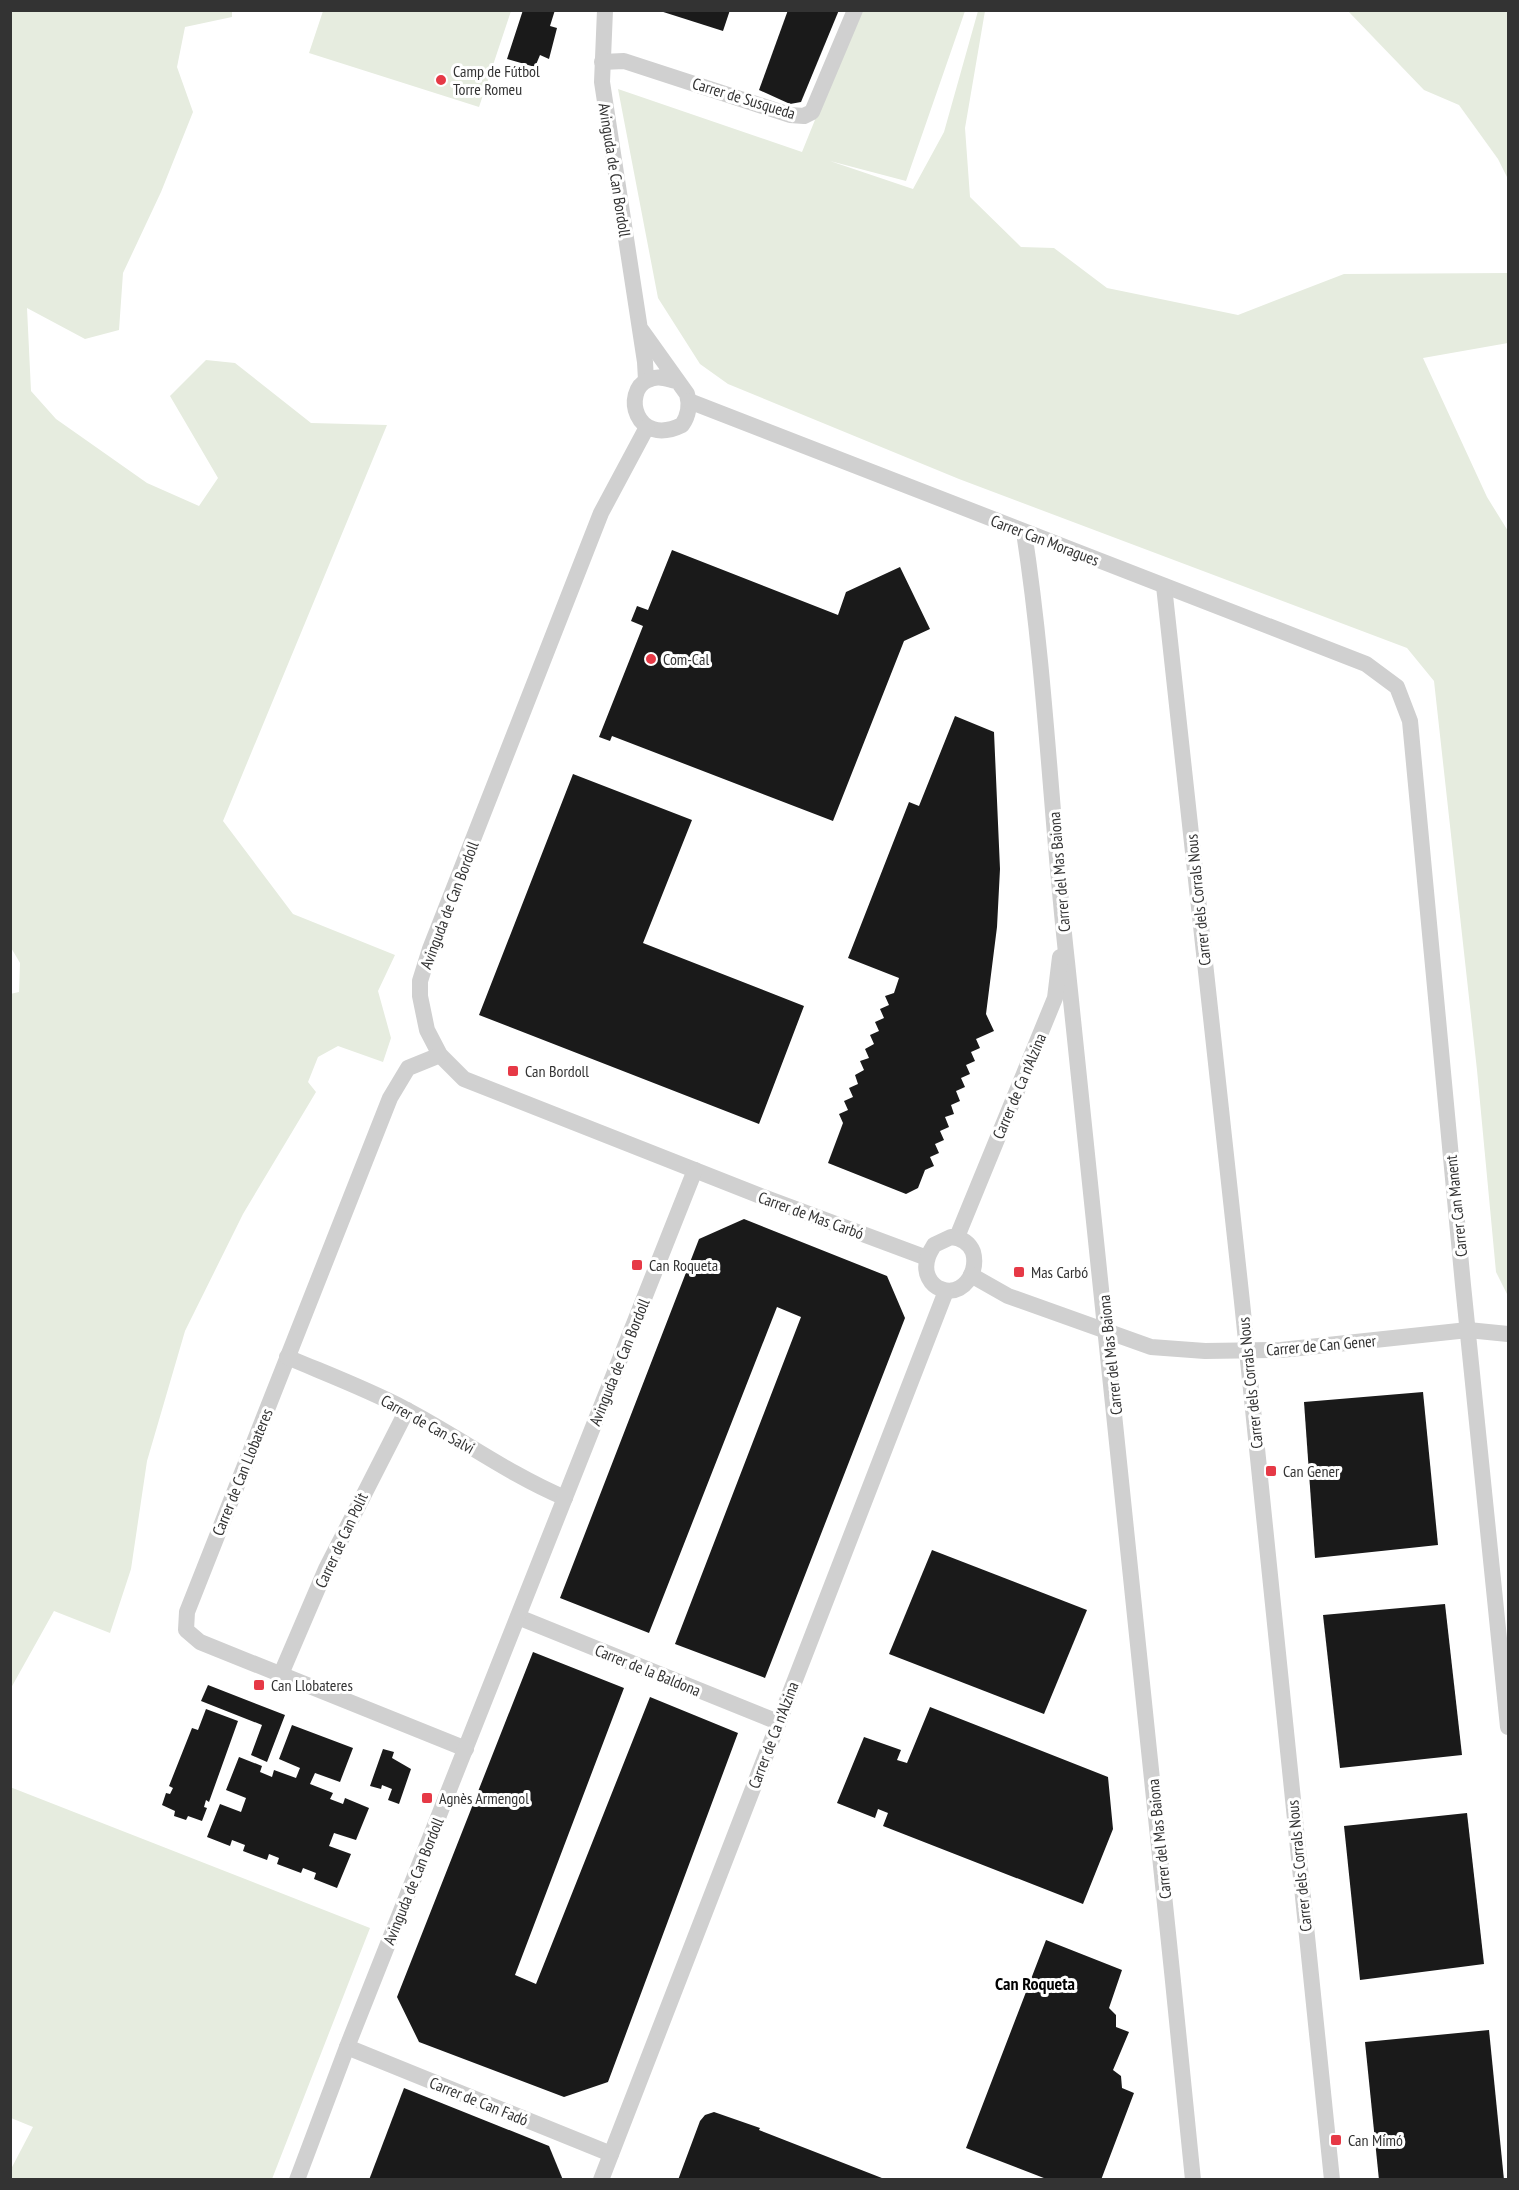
<svg xmlns="http://www.w3.org/2000/svg" width="1519" height="2190" viewBox="0 0 1519 2190" font-family="'PT Sans Narrow',sans-serif">
  <style>
    .green { fill: #e6ecdf }
    .building { fill: #1a1a1a }
    .lines { fill: none; stroke-linecap: round; stroke-linejoin: round }
    .minor { stroke: #d0d0d0; stroke-width: 16 }
    .poi-dot { fill: #e63946; stroke: #fff; stroke-width: 2 }
    .labels { text-anchor: middle; stroke-width: 6; stroke-linejoin: round; paint-order: stroke }
    .poi-label { font-size: 16px; fill: #333; stroke: #fff; text-anchor: start }
    .street-label { font-size: 16px; fill: #333; stroke: #fff }
    .neighbourhood-label { font-size: 18px; font-weight: bold; fill: #000; stroke: #fff }
  </style>
  <rect width="100%" height="100%" fill="#fff"/>
  <!-- green -->
  <g class="green">
    <polygon points="11,10 232,11 232,17 185,27 177,67 193,112 161,192 123,273 119,330 85,339 27,308 31,391 56,419 147,483 199,506 218,478 170,396 206,360 235,363 311,423 387,425 223,821 293,914 395,955 378,991 391,1038 383,1062 338,1046 318,1057 308,1082 316,1092 243,1214 185,1331 147,1461 131,1569 110,1633 54,1611 11,1688 10,994 19,992 20,963 10,946"/>
    <polygon points="323,11 323,10 511,11 479,107 309,53"/>
    <polygon points="859,11 965,11 906,181 830,161 913,189 944,132 978,11 985,11 965,128 970,197 1021,247 1054,248 1107,288 1238,315 1344,274 1508,273 1508,343 1423,358 1487,497 1508,531 1508,1296 1496,1272 1477,1070 1434,681 1407,648 959,479 728,384 700,364 658,298 618,89 802,152"/>
    <polygon points="1348,11 1508,11 1508,179 1498,159 1459,105 1424,90"/>
    <polygon points="10,1787 370,1928 272,2179 11,2179 11,2169 33,2127 11,2118"/>
  </g>
  <!-- building -->
  <g class="building">
    <polygon points="523,10 555,10 550,26 557,28 549,59 540,55 535,67 507,59"/>
    <polygon points="657,10 730,10 723,31"/>
    <polygon points="788,10 839,10 801,102 790,104 759,90"/>
    <polygon points="672,550 838,615 846,592 900,567 930,629 904,641 833,821 612,736 610,741 599,737 643,626 631,621 637,606 648,610"/>
    <polygon points="955,716 994,732 1000,869 997,927 986,1014 994,1031 976,1039 980,1048 971,1052 975,1061 966,1065 970,1074 961,1078 965,1087 956,1091 960,1101 951,1105 954,1114 945,1117 949,1127 940,1131 944,1140 935,1144 939,1153 930,1157 934,1166 925,1170 918,1188 906,1194 828,1163 843,1123 839,1114 848,1110 844,1101 853,1097 849,1088 858,1084 855,1075 864,1070 860,1061 869,1058 865,1049 874,1044 870,1035 879,1031 875,1022 884,1018 880,1009 889,1005 885,996 894,993 899,978 848,958 909,802 919,806"/>
    <polygon points="573,774 692,820 643,943 804,1006 759,1124 479,1015"/>
    <polygon points="744,1219 887,1276 905,1318 765,1678 675,1644 801,1317 777,1307 649,1633 560,1598 699,1239"/>
    <polygon points="1423,1392 1438,1545 1315,1558 1304,1402"/>
    <polygon points="932,1550 1087,1610 1044,1714 889,1654"/>
    <polygon points="1445,1604 1462,1755 1340,1768 1323,1615"/>
    <polygon points="533,1652 624,1688 515,1975 536,1984 650,1697 738,1733 608,2082 564,2097 419,2042 397,1997"/>
    <polygon points="208,1685 285,1715 267,1762 251,1755 262,1725 201,1701"/>
    <polygon points="930,1707 1108,1777 1113,1829 1083,1904 883,1826 888,1813 878,1809 875,1818 837,1803 864,1737 901,1750 897,1760 907,1763"/>
    <polygon points="206,1709 238,1721 209,1802 206,1800 204,1807 207,1808 202,1821 188,1816 186,1820 174,1816 175,1811 162,1805 166,1793 170,1794 173,1788 169,1786 192,1728 198,1730"/>
    <polygon points="292,1725 353,1748 340,1782 315,1773 310,1784 333,1793 330,1799 343,1804 345,1798 369,1808 356,1840 334,1833 329,1846 351,1854 337,1888 314,1879 316,1873 303,1868 301,1873 277,1864 279,1858 269,1854 267,1860 243,1851 245,1845 232,1840 230,1846 207,1837 220,1804 241,1812 246,1798 226,1790 239,1757 262,1766 260,1772 272,1777 274,1770 296,1778 300,1768 279,1759"/>
    <polygon points="383,1749 394,1752 392,1758 411,1769 399,1804 388,1800 392,1789 382,1785 381,1789 370,1786"/>
    <polygon points="1467,1813 1484,1964 1360,1980 1344,1826"/>
    <polygon points="1046,1940 1122,1970 1109,2008 1116,2015 1116,2027 1129,2032 1113,2070 1121,2076 1122,2088 1134,2093 1101,2180 1049,2180 966,2148"/>
    <polygon points="1489,2030 1504,2180 1379,2180 1365,2042"/>
    <polygon points="404,2088 549,2146 563,2180 369,2180"/>
    <polygon points="714,2112 760,2128 759,2130 887,2180 678,2180 700,2121 705,2115"/>
  </g>
  <g class="lines">
    <!-- minor -->
    <g class="minor">
      <polyline points="605,10 602,82 645,362 646,380"/>
      <polyline points="602,62 624,61 790,115 804,116 812,112 855,10"/>
      <path d="M642,331l45,63c3,11 2,21 -5,31 -47,23 -60,-34 -34,-45 10,-5 18,-1 28,1"/>
      <polyline points="689,401 1366,664 1397,687 1410,721 1463,1285 1508,1727"/>
      <polyline points="647,427 601,513 430,949 420,981 420,996 427,1030 440,1055 464,1079 758,1195 927,1258"/>
      <path d="M1024,532c22,143 27,287 43,430 45,406 85,812 126,1218"/>
      <polyline points="1164,586 1242,1302 1332,2180"/>
      <polyline points="440,1055 408,1068 390,1098 187,1612 186,1630 200,1642 466,1749"/>
      <path d="M951,1237c10,1 18,5 22,15 2,7 2,11 0,18 -12,37 -56,19 -45,-13 1,-4 4,-8 6,-12z"/>
      <polyline points="957,1237 1055,998 1060,957"/>
      <polyline points="971,1275 1008,1296 1151,1347 1205,1351 1281,1350 1468,1330 1508,1334"/>
      <path d="M287,1357c40,17 80,32 118,52 54,28 103,65 160,89"/>
      <polyline points="518,1617 778,1722"/>
      <polyline points="281,1674 326,1569 407,1410"/>
      <polyline points="347,2047 611,2154"/>
      <polyline points="297,2180 347,2047 695,1170"/>
      <polyline points="601,2180 946,1291"/>
    </g>
  </g>
  <!-- markers -->
  <g class="poi-dot">
    <circle cx="441" cy="80" r="6"/>
    <circle cx="651" cy="659" r="6"/>
    <rect x="507" y="1065" width="12" height="12" rx="3"/>
    <rect x="631" y="1259" width="12" height="12" rx="3"/>
    <rect x="1013" y="1266" width="12" height="12" rx="3"/>
    <rect x="1265" y="1465" width="12" height="12" rx="3"/>
    <rect x="253" y="1679" width="12" height="12" rx="3"/>
    <rect x="421" y="1792" width="12" height="12" rx="3"/>
    <rect x="1330" y="2134" width="12" height="12" rx="3"/>
  </g>
  <g class="labels">
    <!-- poi labels -->
    <g class="poi-label">
      <text x="453" y="77">Camp de Fútbol<tspan x="453" dy="18">Torre Romeu</tspan></text>
      <text x="663" y="665">Com-Cal</text>
      <text x="525" y="1077">Can Bordoll</text>
      <text x="649" y="1271">Can Roqueta</text>
      <text x="1031" y="1278">Mas Carbó</text>
      <text x="1283" y="1477">Can Gener</text>
      <text x="271" y="1691">Can Llobateres</text>
      <text x="439" y="1804">Agnès Armengol</text>
      <text x="1348" y="2146">Can Mimó</text>
    </g>
    <!-- street labels -->
    <g class="street-label">
      <text transform="translate(744 98) rotate(17)" y="6">Carrer de Susqueda</text>
      <text transform="translate(615 170) rotate(81)" y="6">Avinguda de Can Bordoll</text>
      <text transform="translate(1045 540) rotate(21)" y="6">Carrer Can Moragues</text>
      <text transform="translate(1059 872) rotate(-95)" y="6">Carrer del Mas Baiona</text>
      <text transform="translate(1198 900) rotate(-96)" y="6">Carrer dels Corrals Nous</text>
      <text transform="translate(449 905) rotate(-69)" y="6">Avinguda de Can Bordoll</text>
      <text transform="translate(1019 1086) rotate(-67)" y="6">Carrer de Ca n'Alzina</text>
      <text transform="translate(1456 1206) rotate(-96)" y="6">Carrer Can Manent</text>
      <text transform="translate(811 1215) rotate(20)" y="6">Carrer de Mas Carbó</text>
      <text transform="translate(1321 1345) rotate(-5)" y="6">Carrer de Can Gener</text>
      <text transform="translate(1110 1355) rotate(-96)" y="6">Carrer del Mas Baiona</text>
      <text transform="translate(619 1362) rotate(-68)" y="6">Avinguda de Can Bordoll</text>
      <text transform="translate(1250 1383) rotate(-96)" y="6">Carrer dels Corrals Nous</text>
      <text transform="translate(428 1424) rotate(29)" y="6">Carrer de Can Salvi</text>
      <text transform="translate(242 1472) rotate(-68)" y="6">Carrer de Can Llobateres</text>
      <text transform="translate(341 1540) rotate(-65)" y="6">Carrer de Can Polit</text>
      <text transform="translate(648 1670) rotate(22)" y="6">Carrer de la Baldona</text>
      <text transform="translate(773 1735) rotate(-69)" y="6">Carrer de Ca n'Alzina</text>
      <text transform="translate(1159 1839) rotate(-96)" y="6">Carrer del Mas Baiona</text>
      <text transform="translate(1299 1866) rotate(-96)" y="6">Carrer dels Corrals Nous</text>
      <text transform="translate(413 1881) rotate(-68)" y="6">Avinguda de Can Bordoll</text>
      <text transform="translate(479 2101) rotate(22)" y="6">Carrer de Can Fadó</text>
    </g>
    <!-- neighbourhood labels -->
    <g class="neighbourhood-label">
      <text x="1035" y="1990">Can Roqueta</text>
    </g>
  </g>
  <!-- border -->
  <rect width="1519" height="2190" fill="none" stroke="#333333" stroke-width="24"/>
</svg>
